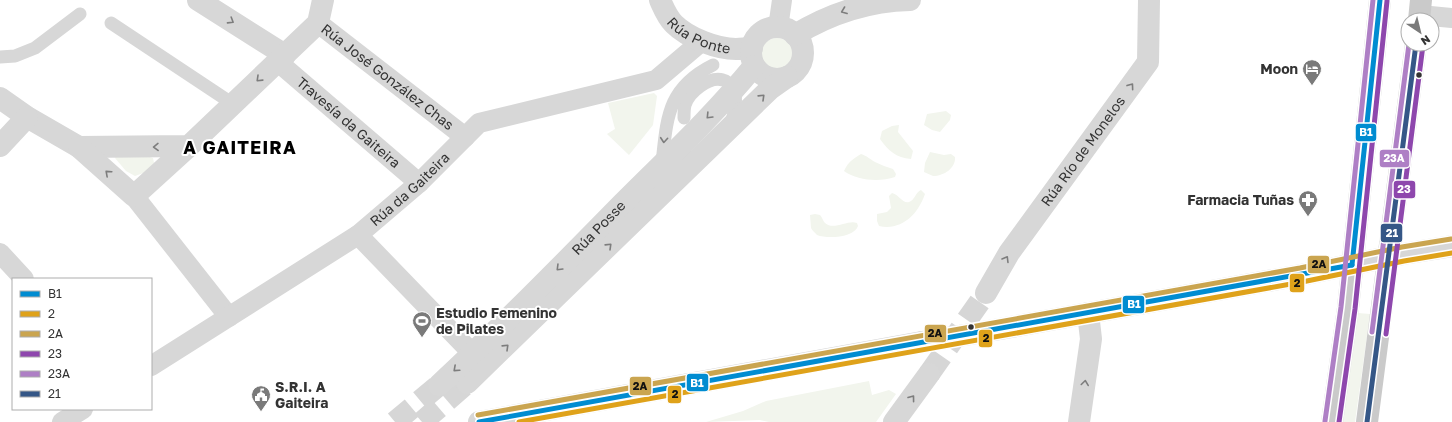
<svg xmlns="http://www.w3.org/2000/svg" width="1452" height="422" viewBox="0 0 1452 422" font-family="'Golos Text',sans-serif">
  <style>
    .green { fill: #f2f5ed }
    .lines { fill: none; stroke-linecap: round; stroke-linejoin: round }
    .minor-tunnel { stroke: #d6d6d6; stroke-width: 22; stroke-dasharray: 22 11; stroke-linecap: butt }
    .service { stroke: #d7d7d7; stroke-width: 13 }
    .pedestrian { stroke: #d7d7d7; stroke-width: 20 }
    .minor { stroke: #d7d7d7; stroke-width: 22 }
    .tertiary { stroke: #d7d7d7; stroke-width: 22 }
    .primary { stroke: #cacaca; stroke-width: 22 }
    .tertiary-bridge { stroke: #d7d7d7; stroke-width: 22 }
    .bus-1-casing { stroke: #fff; stroke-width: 8 }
    .bus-2-casing { stroke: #fff; stroke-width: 8 }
    .bus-3-casing { stroke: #fff; stroke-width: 8 }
    .bus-4-casing { stroke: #fff; stroke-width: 8 }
    .bus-5-casing { stroke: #fff; stroke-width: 8 }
    .bus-6-casing { stroke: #fff; stroke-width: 8 }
    .bus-1 { stroke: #008cd1; stroke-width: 5 }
    .bus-2 { stroke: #dfa21a; stroke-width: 5 }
    .bus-3 { stroke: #caa550; stroke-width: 5 }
    .bus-4 { stroke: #8e47ad; stroke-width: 5 }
    .bus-5 { stroke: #ae7fc5; stroke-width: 5 }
    .bus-6 { stroke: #355787; stroke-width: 5 }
    .oneway { stroke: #7d7d7d }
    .bus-dot { fill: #333; stroke: #fff; stroke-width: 1.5 }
    .labels { text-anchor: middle; stroke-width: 4; stroke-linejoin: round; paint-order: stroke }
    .street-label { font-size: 14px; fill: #333; stroke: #fff }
    .poi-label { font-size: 14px; font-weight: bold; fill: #333; stroke: #fff; text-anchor: end }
    .district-label { font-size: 18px; font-weight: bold; letter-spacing: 1px; fill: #000; stroke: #fff }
    .line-badge { stroke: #fff; stroke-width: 1.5 }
    .badge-label { font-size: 11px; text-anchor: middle; font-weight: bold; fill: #fff }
    .pale-badge-label { font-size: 11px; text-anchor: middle; font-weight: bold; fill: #111 }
  </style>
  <rect width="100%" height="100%" fill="#fff"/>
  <!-- green -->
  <g class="green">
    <circle cx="777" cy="54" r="16"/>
    <polygon points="654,93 657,96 653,125 629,155 607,134 615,129 608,103"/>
    <polygon points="946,111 951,115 950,120 940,132 932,130 924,125 927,114"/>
    <path d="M899,125l-1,7 15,19 -2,8c-15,-1 -23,-9 -31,-20l2,-8 10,-5z"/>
    <path d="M930,152l14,3 7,-1 4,3c1,11 -11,19 -22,19 -3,-1 -6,-3 -9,-4l1,-9z"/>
    <polygon points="116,154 146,156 153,158 154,163 146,172 135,176 126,171 115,158"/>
    <path d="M861,154c6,2 9,5 14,8 6,3 12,5 18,7l3,5 -1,3c-15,5 -37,4 -51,-6 4,-9 9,-12 17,-17z"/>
    <path d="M921,190l4,4c-7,20 -23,37 -46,32l-2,-5v-7l10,-2 4,-4 -2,-12 3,-3c6,1 11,11 17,9 6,-2 6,-9 12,-12z"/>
    <path d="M815,214l5,1c2,2 3,6 5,8 9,8 23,-4 32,0l1,3c-4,12 -31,13 -41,9 -2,-2 -5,-5 -6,-7l-1,-13z"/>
    <polygon points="1358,313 1370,314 1355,422 1343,422"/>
    <polygon points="869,381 872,395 889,390 896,394 876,422 769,422 760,420 706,422 743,411 766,401"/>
  </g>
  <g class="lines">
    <!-- minor-tunnel -->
    <g class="minor-tunnel">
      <polyline points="929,374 986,293"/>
      <polyline points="395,422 439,385"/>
      <polyline points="422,422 467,383"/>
    </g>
    <!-- service -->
    <g class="service">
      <polyline points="111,23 233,104"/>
      <polyline points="0,57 15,56 35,48 80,14"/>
      <path d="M684,118c0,-4 0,-9 1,-13 4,-13 24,-29 38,-25 5,1 9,6 12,10 1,12 1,23 -5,34"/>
      <path d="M662,163c5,-45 5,-75 51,-98"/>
    </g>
    <!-- pedestrian -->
    <g class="pedestrian">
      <polyline points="1420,15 1452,18"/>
      <path id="s1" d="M318,23l147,114"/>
      <polyline points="778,28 782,0"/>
      <path id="s2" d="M278,62l141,121"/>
      <polyline points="134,196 229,317"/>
      <polyline points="358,235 473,354"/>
      <polyline points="0,253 24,279"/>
      <path id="s3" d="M151,366l207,-131 61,-52 60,-60 177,-43 46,-39"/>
      <polyline points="62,422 83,409"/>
    </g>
    <!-- minor -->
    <g class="minor">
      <polyline points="198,0 285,55"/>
      <path id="s4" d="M660,0c4,9 7,17 14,24 14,14 43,25 62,25 5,0 11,-1 16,-1"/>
      <circle cx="777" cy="53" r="26"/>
      <path d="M795,35c36,-22 73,-34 115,-35"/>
      <polyline points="0,98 27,117 79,147 189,146 318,23 323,0"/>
      <polyline points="0,146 27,117"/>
      <polyline points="79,147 134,196 189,146"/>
      <path id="s5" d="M986,293l23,-40 139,-191 1,-62"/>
      <polyline points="467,383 770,89 787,77"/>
      <path id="s6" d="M439,385c63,-58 123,-120 183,-181 45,-45 92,-89 132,-138"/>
      <polyline points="894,422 929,374"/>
      <polyline points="1079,422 1091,339 1088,313"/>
    </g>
    <!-- tertiary -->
    <g class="tertiary">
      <polyline points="983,332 1301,275 1403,254 1452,246"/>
      <polyline points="479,422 922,342"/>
    </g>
    <!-- primary -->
    <g class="primary">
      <polyline points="1419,20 1421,0"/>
      <polyline points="1332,422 1348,308 1380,0"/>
      <path d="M1367,422c17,-126 33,-252 49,-378"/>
    </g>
    <!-- tertiary-bridge -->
    <polyline class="tertiary-bridge" points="922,342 983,332"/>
    <defs>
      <g id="bus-1">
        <polyline points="1352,265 1380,0"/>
        <polyline points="479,422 1352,265"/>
      </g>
      <polyline id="bus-2" points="519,422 1302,282 1404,261 1452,253"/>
      <polyline id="bus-3" points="478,415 1300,268 1402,247 1451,239"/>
      <g id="bus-4">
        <polyline points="1386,334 1423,45"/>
        <polyline points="1339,422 1355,309 1387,1"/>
      </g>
      <g id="bus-5">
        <polyline points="1372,332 1409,44"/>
        <polyline points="1325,421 1341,307 1373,0"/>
      </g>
      <polyline id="bus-6" points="1367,422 1416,44"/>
    </defs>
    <!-- bus-1 casing -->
    <use href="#bus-1" class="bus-1-casing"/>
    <!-- bus-2 casing -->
    <use href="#bus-2" class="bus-2-casing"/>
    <!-- bus-3 casing -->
    <use href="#bus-3" class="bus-3-casing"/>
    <!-- bus-4 casing -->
    <use href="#bus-4" class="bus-4-casing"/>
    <!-- bus-5 casing -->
    <use href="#bus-5" class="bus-5-casing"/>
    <!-- bus-6 casing -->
    <use href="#bus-6" class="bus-6-casing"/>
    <!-- bus-1 -->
    <use href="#bus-1" class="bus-1"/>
    <!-- bus-2 -->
    <use href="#bus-2" class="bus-2"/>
    <!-- bus-3 -->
    <use href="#bus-3" class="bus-3"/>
    <!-- bus-4 -->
    <use href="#bus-4" class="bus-4"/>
    <!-- bus-5 -->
    <use href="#bus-5" class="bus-5"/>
    <!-- bus-6 -->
    <use href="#bus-6" class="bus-6"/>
  </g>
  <!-- one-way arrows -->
  <defs><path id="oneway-chevron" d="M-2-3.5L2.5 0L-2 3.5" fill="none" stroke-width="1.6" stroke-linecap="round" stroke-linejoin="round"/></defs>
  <g class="oneway">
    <use href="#oneway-chevron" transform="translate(844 11) rotate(159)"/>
    <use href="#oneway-chevron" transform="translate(231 21) rotate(32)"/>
    <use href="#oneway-chevron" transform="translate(259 79) rotate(136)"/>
    <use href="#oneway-chevron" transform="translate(1131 86) rotate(-54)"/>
    <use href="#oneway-chevron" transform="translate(762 97) rotate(-44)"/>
    <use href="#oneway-chevron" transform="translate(709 116) rotate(134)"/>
    <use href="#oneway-chevron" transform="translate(664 140) rotate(95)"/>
    <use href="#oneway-chevron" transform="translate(156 147) rotate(179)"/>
    <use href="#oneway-chevron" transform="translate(108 173) rotate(-138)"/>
    <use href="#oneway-chevron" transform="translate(609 246) rotate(-44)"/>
    <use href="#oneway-chevron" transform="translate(1006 259) rotate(-59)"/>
    <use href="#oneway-chevron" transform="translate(559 268) rotate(135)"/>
    <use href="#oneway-chevron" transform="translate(506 347) rotate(-44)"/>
    <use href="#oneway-chevron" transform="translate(456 369) rotate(138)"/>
    <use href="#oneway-chevron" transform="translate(1085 383) rotate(-82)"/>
    <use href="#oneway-chevron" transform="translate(912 398) rotate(-53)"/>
  </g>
  <!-- icons -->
  <defs>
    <symbol id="hotel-pin" viewBox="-11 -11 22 30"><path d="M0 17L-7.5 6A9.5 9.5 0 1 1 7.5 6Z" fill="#7a7a7a" stroke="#fff"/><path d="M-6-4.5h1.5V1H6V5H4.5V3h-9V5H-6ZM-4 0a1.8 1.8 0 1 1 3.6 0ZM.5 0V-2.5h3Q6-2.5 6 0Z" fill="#fff"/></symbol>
    <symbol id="pharmacy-pin" viewBox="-11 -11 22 30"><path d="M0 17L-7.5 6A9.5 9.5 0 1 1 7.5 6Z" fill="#7a7a7a" stroke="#fff"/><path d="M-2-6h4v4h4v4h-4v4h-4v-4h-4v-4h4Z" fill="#fff"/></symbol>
    <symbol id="stadium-pin" viewBox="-11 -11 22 30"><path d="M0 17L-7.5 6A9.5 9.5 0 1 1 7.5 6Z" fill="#7a7a7a" stroke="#fff"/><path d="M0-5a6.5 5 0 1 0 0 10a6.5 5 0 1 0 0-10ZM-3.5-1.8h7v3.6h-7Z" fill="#fff"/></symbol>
    <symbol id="civic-pin" viewBox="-11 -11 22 30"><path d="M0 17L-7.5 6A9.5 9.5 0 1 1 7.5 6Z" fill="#7a7a7a" stroke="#fff"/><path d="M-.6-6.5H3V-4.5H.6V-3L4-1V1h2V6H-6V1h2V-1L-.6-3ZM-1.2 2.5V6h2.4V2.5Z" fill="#fff"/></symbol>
  </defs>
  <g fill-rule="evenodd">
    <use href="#hotel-pin" x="1301" y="58" width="22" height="30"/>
    <use href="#pharmacy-pin" x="1297" y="189" width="22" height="30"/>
    <use href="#stadium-pin" x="411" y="310" width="22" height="30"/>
    <use href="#civic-pin" x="250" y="384" width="22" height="30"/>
  </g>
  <!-- markers -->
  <g class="bus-dot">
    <circle cx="1419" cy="75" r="3.5"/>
    <circle cx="971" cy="327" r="3.5"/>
  </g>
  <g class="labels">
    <!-- street labels -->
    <g class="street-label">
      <text dy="5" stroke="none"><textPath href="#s4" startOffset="56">Rúa Ponte</textPath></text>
      <text dy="5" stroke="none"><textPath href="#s1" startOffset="88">Rúa José González Chas</textPath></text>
      <text dy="5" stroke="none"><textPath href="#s2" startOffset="93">Travesía da Gaiteira</textPath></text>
      <text dy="5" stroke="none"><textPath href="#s5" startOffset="172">Rúa Río de Monelos</textPath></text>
      <text dy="5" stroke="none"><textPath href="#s3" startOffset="314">Rúa da Gaiteira</textPath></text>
      <text dy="5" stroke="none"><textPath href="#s6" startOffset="224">Rúa Posse</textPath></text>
    </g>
    <!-- poi labels -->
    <g class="poi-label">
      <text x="1298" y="74">Moon</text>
      <text x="1294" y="205">Farmacia Tuñas</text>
      <text x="436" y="318" text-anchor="start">Estudio Femenino<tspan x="436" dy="16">de Pilates</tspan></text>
      <text x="275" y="392" text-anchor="start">S.R.I. A<tspan x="275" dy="16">Gaiteira</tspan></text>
    </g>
    <!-- district labels -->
    <g class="district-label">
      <text x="240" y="154">A GAITEIRA</text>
    </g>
  </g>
  <g class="line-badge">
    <rect x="1355" y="123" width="22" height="19" rx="4" fill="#008cd1"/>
    <rect x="1379" y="149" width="31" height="19" rx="4" fill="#ae7fc5"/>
    <rect x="1393" y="180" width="23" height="19" rx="4" fill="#8e47ad"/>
    <rect x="1380" y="223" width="23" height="20" rx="4" fill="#355787"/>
    <rect x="1307" y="255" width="23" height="19" rx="4" fill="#caa550"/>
    <rect x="1289" y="273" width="16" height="20" rx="4" fill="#dfa21a"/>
    <rect x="1122" y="295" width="23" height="19" rx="4" fill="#008cd1"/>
    <rect x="924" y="324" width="23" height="19" rx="4" fill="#caa550"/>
    <rect x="978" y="329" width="15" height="19" rx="4" fill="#dfa21a"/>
    <rect x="686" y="373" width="23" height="19" rx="4" fill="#008cd1"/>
    <rect x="629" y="376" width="23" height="20" rx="4" fill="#caa550"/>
    <rect x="667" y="385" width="15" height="19" rx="4" fill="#dfa21a"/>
  </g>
  <g class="badge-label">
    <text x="1366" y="136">B1</text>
    <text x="1394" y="162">23A</text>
    <text x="1404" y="193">23</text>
    <text x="1392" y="237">21</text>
    <text x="1134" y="308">B1</text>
    <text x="697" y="387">B1</text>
  </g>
  <g class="pale-badge-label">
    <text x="1319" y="268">2A</text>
    <text x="1297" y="287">2</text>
    <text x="935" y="337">2A</text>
    <text x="986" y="342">2</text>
    <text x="640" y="390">2A</text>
    <text x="675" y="398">2</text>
  </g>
  <!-- legend -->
  <rect x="12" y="278" width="140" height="132" fill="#ffffff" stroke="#adadad"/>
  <rect x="20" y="291" width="20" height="6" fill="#008cd1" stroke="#adadad"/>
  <text x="48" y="298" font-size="12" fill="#333333">B1</text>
  <rect x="20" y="311" width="20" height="6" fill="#dfa21a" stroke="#adadad"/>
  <text x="48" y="318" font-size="12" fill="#333333">2</text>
  <rect x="20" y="331" width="20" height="6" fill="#caa550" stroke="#adadad"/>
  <text x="48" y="338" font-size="12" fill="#333333">2A</text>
  <rect x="20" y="351" width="20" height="6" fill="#8e47ad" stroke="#adadad"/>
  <text x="48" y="358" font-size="12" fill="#333333">23</text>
  <rect x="20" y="371" width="20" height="6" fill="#ae7fc5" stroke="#adadad"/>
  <text x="48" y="378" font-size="12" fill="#333333">23A</text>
  <rect x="20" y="391" width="20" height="6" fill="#355787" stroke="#adadad"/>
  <text x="48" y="398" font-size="12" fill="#333333">21</text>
  <!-- north arrow -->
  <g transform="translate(1420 32) rotate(145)"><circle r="19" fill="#ffffff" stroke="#adadad"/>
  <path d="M0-3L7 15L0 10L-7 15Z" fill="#7a7a7a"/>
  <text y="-6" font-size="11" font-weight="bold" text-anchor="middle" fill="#333333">N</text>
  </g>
</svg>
